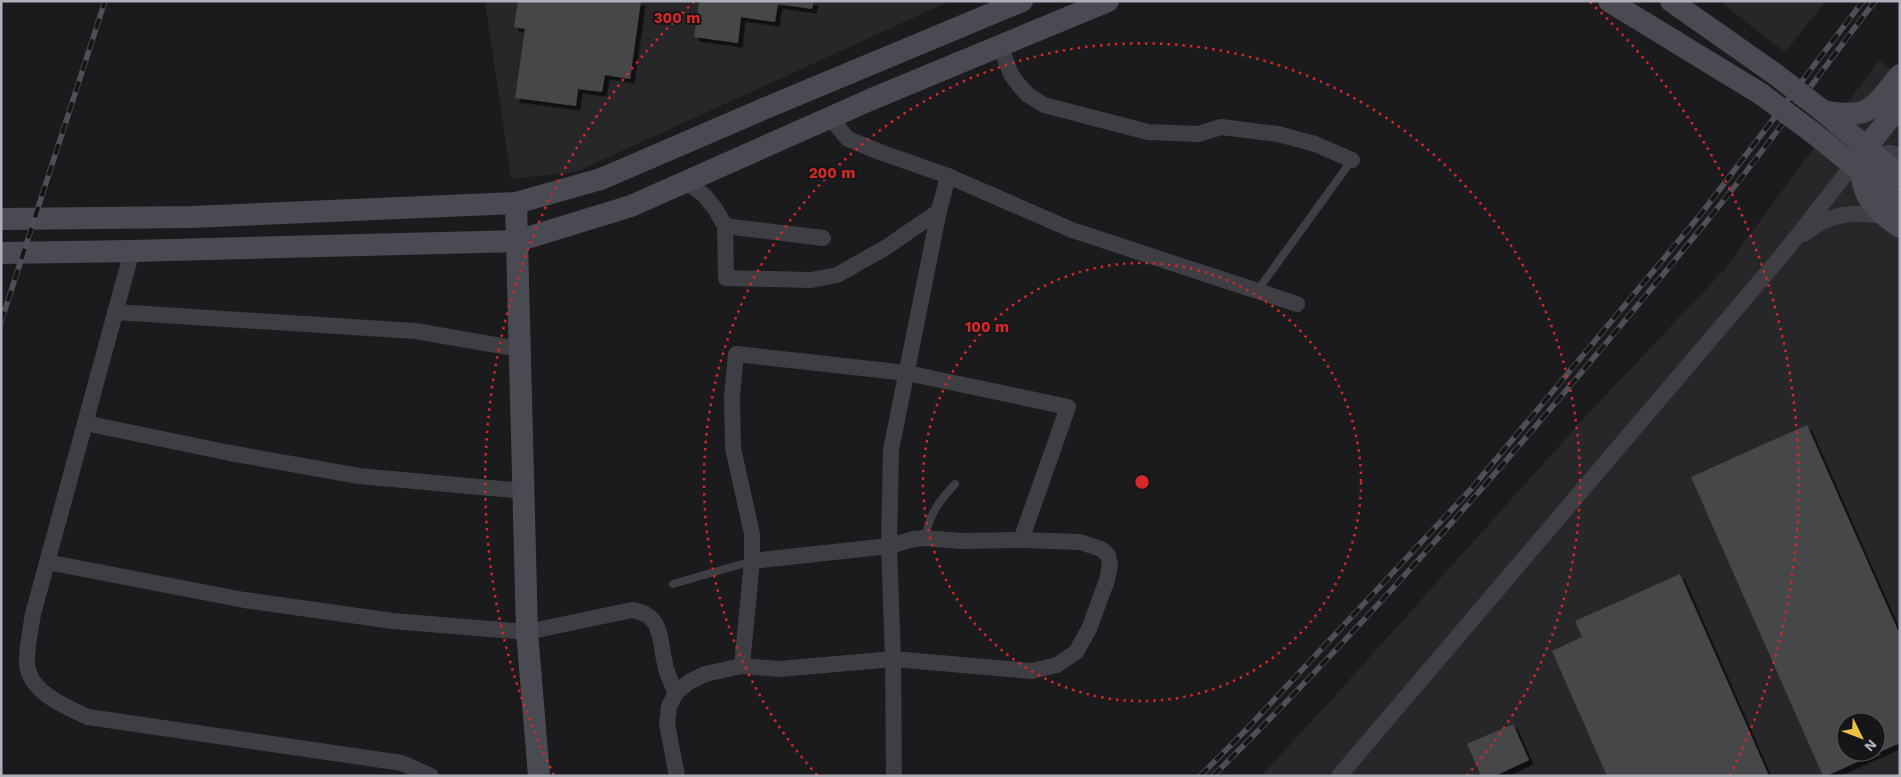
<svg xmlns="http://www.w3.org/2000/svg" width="1901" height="777" viewBox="0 0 1901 777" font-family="'Work Sans',sans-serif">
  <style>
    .built { fill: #27272a; fill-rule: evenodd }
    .building { fill: #45464a; fill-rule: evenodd; filter: url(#shadow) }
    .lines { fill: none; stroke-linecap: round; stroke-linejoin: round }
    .lane { stroke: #3e3e44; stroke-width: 8 }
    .street { stroke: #3e3e44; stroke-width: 16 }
    .secondary { stroke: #4a4b52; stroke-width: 22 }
    .rail-casing { stroke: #4f5057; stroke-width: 5.5 }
    .rail { stroke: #161618; stroke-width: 4; stroke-dasharray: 11; stroke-linecap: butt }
    .secondary-bridge { stroke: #4a4b52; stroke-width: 22 }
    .ring { fill: none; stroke: #d62828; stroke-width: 2.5; stroke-dasharray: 2.5 5 }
    .centre { fill: #d62828; stroke: #161618; stroke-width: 2.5 }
    .ring-label { font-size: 15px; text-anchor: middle; font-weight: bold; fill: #d62828; stroke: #161618; stroke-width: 4; stroke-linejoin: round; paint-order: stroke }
  </style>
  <defs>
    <filter id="shadow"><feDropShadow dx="4.5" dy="4.5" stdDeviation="0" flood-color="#0009"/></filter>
  </defs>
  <rect width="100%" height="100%" fill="#1b1b1d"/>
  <!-- built -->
  <g class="built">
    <polygon points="485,1 950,1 576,172 511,179"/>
    <polygon points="1719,1 1826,1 1785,52"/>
    <path d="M1879,60l21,17v699h-639l73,-79 253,-282 136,-144zM1846,722h30v30h-30z"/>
  </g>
  <!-- building -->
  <g class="building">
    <polygon points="518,1 641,1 630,79 605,75 602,92 578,89 576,106 515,98 525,29 514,27"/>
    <polygon points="699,1 814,1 812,9 778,4 775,22 741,17 738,43 694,37"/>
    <path d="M1807,425l93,210v108l-74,33h-3l-132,-299zM1846,722h30v30h-30z"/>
    <polygon points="1680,574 1769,776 1607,776 1552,651 1582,637 1575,621"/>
    <polygon points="1513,724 1529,760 1495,776 1481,776 1467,744"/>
  </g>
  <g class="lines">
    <!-- lane -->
    <g class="lane">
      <polyline points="1257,291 1352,160"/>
      <path d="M925,538c4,-23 14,-37 30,-54"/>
      <polyline points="673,584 752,561"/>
    </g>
    <!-- street -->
    <g class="street">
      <polyline points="1000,46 1011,74 1018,84 1028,95 1044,105 1148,132 1198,134 1221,127 1278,134 1315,144 1352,160"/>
      <polyline points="830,118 848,139 880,152 948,176 1072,230 1297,304"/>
      <polyline points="687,182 705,196 716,210 725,226 726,278 811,280 837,275 885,248 939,211"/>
      <polyline points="725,226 823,238"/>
      <path d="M1804,234c25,-22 50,-22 81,-18"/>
      <path d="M132,251l-99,363c-2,13 -7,37 -6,50 2,28 39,43 61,53l314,46 29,13"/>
      <polyline points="115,312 415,331 519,349"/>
      <polyline points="85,423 230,453 359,476 523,491"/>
      <path d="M47,562l197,38 149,21 134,11 105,-22c32,5 27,30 33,54 2,11 7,20 11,29"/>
      <polyline points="742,666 752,561 752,534 733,448 732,396 736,354 907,373 1068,407 1021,540"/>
      <polyline points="677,776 667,724 669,706 676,693 689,682 705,674 742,666 780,669 893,659 1032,671 1057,665 1076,652 1089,629 1107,580 1110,565 1108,555 1101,549 1080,542 1021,540 962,541 925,538 914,539 889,546 752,561"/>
      <polyline points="894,776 893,659 889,546 891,450 939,211 948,176"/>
      <polyline points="1339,776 1783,254 1859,157 1890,153 1900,155"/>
    </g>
    <!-- secondary -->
    <g class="secondary">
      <polyline points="1609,1 1761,94"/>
      <polyline points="1671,1 1775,74"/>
      <path d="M1900,105l-41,52c4,39 9,47 41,70"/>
      <path d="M1823,111c47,9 49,-2 77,-36"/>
      <polyline points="516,203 527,632 539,776"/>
      <polyline points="1,219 192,217 516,203 601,179 761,110 1022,1"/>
      <polyline points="1,253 132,251 517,241 631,206 872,99 1108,1"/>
    </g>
    <defs>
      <g id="rail">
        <polyline points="1,322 105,1"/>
        <polyline points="1200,776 1242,734 1472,488 1701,214 1863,1"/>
        <path d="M1213,776c176,-174 337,-363 494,-555 58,-71 112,-147 168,-220"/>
      </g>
    </defs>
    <!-- rail casing -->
    <use href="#rail" class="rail-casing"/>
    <!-- rail -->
    <use href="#rail" class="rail"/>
    <!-- secondary-bridge -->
    <g class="secondary-bridge">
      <polyline points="1775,74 1823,111 1900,176"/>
      <polyline points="1761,94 1812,132 1900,203"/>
    </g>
  </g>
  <!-- distance rings -->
  <g class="ring">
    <circle cx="1142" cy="482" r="219"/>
    <path d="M817 775A438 438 0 1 1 1467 775"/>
    <path d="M554 775A657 657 0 0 1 694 2M1590 2A657 657 0 0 1 1730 775"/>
  </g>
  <circle cx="1142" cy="482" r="8" class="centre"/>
  <g class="ring-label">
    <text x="677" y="23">300 m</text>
    <text x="832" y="178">200 m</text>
    <text x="987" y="332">100 m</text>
  </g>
  <!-- border -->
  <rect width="1901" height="777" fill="none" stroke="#aeb1bc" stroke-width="5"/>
  <!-- north arrow -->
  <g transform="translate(1861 737) rotate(132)"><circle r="24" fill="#161618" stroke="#53545a"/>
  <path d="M0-4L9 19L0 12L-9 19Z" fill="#edc143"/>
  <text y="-8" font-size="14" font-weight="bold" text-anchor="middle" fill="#aeb1bc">N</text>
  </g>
</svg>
